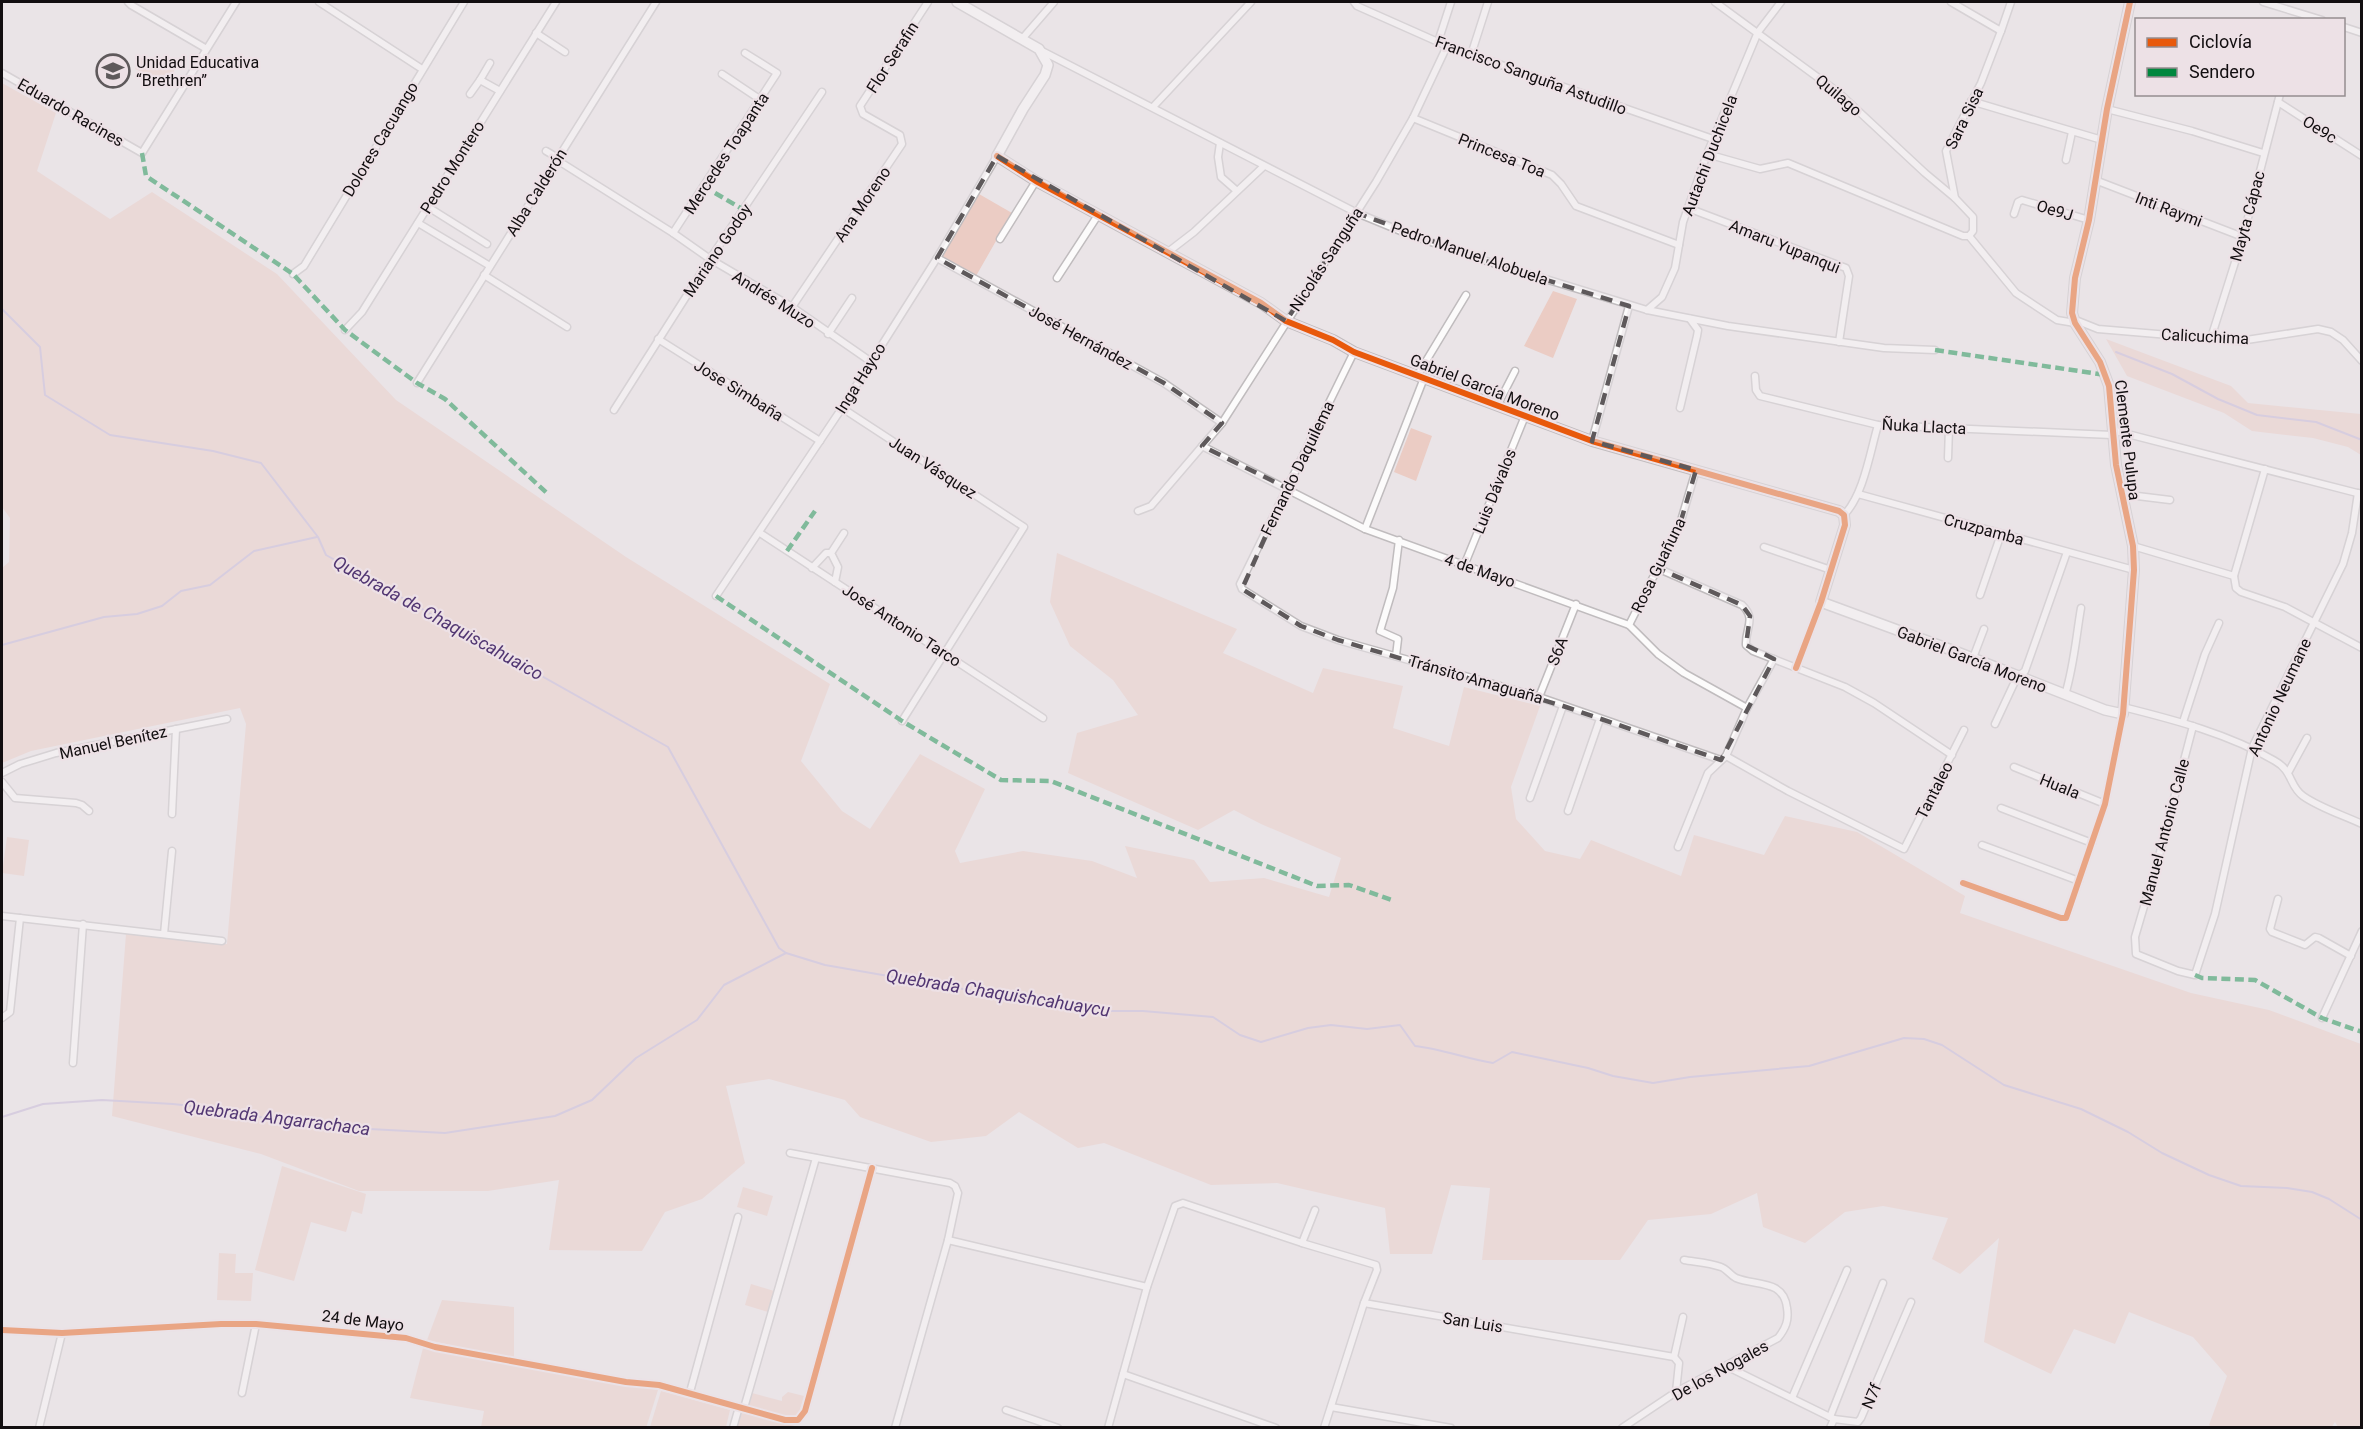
<svg xmlns="http://www.w3.org/2000/svg" width="2363" height="1429" viewBox="0 0 2363 1429" font-family="Roboto,sans-serif">
  <style>
    .green { fill: #ebccc4 }
    .lines { fill: none; stroke-linecap: round; stroke-linejoin: round }
    .stream { stroke: #c1b2d5; stroke-width: 2 }
    .street-casing { stroke: #c0bcbe; stroke-width: 9 }
    .secondary-casing { stroke: #c0bcbe; stroke-width: 12 }
    .street { stroke: #fcfbfb; stroke-width: 6 }
    .secondary { stroke: #fcfbfb; stroke-width: 9 }
    .quiet { stroke: #00873e; stroke-width: 4.5; stroke-dasharray: 9 4.5; stroke-linecap: butt }
    .cycleway-casing { stroke: #ede1e6; stroke-width: 10 }
    .cycleway { stroke: #e8590c; stroke-width: 6 }
    .marked { fill: none; stroke: #5e595b; stroke-width: 4.5; stroke-dasharray: 12 8; stroke-linejoin: round }
    .labels { text-anchor: middle; stroke-width: 4.5; stroke-linejoin: round; paint-order: stroke }
    .street-label { font-size: 16px; fill: #120e10; stroke: #ede1e6 }
    .poi-label { font-size: 16px; fill: #120e10; stroke: #ede1e6; text-anchor: start }
    .water-label { font-size: 18px; font-style: italic; fill: #513672; stroke: #ede1e6 }
  </style>
  <rect width="100%" height="100%" fill="#eae4e7"/>
  <!-- green -->
  <g class="green">
    <polygon points="143,55 175,68 170,84 135,69"/>
    <polygon points="2,83 56,113 37,171 110,219 152,192 277,274 396,400 626,557 830,684 801,761 842,811 870,829 920,754 985,789 955,851 960,863 1023,851 1092,861 1137,878 1125,846 1194,860 1210,882 1264,878 1329,897 1341,858 1261,824 1234,810 1198,830 1068,773 1077,733 1138,715 1113,680 1070,646 1050,602 1057,553 1237,629 1223,653 1313,693 1323,668 1403,686 1393,728 1449,746 1464,687 1540,706 1511,787 1516,819 1545,851 1580,859 1591,840 1681,876 1694,835 1764,855 1785,816 1857,832 1965,896 1960,913 2191,993 2269,1010 2361,1044 2361,1427 2338,1427 2335,1422 2331,1428 2212,1427 2209,1425 2227,1376 2193,1337 2129,1312 2115,1344 2074,1329 2051,1374 1984,1342 1999,1238 1960,1274 1932,1259 1948,1218 1883,1206 1845,1212 1805,1243 1763,1227 1757,1193 1711,1214 1648,1220 1620,1260 1482,1260 1490,1188 1451,1185 1432,1254 1390,1254 1385,1208 1277,1183 1211,1185 1104,1143 1078,1148 1019,1112 986,1136 931,1142 860,1117 845,1100 769,1079 726,1086 745,1163 702,1199 665,1212 642,1251 549,1250 559,1180 488,1191 359,1191 261,1154 112,1116 126,934 227,944 246,724 240,708 31,751 2,763 2,568 9,562 10,518 2,507"/>
    <polygon points="979,194 1012,213 976,276 942,257"/>
    <polygon points="1553,291 1577,299 1553,358 1524,346"/>
    <polygon points="2106,339 2231,386 2248,403 2361,414 2361,455 2348,447 2313,438 2252,431 2224,413 2127,376"/>
    <polygon points="1411,428 1432,436 1416,481 1394,472"/>
    <polygon points="7,837 29,840 24,876 2,873"/>
    <polygon points="282,1166 366,1194 362,1214 352,1211 346,1232 311,1222 294,1281 255,1270"/>
    <polygon points="743,1187 773,1196 767,1216 737,1207"/>
    <polygon points="219,1253 236,1254 235,1273 253,1273 251,1301 217,1300"/>
    <polygon points="751,1284 774,1291 768,1312 745,1305"/>
    <polygon points="442,1300 514,1307 514,1358 427,1340"/>
    <polygon points="423,1348 658,1390 646,1428 481,1427 484,1411 410,1398"/>
    <polygon points="661,1391 730,1410 726,1427 650,1427"/>
    <polygon points="788,1392 804,1396 798,1416 784,1417 749,1407 752,1393 782,1401 782,1397"/>
    <polygon points="742,1413 799,1427 737,1427"/>
  </g>
  <g class="lines">
    <!-- stream -->
    <g class="stream">
      <path d="M2,309l38,38 5,48 65,40 103,16 48,12 57,74 8,18 342,192 111,201 7,5 39,12 265,46h53l70,6 27,18 21,7 47,-14 23,-3 36,4 33,-4 15,21c27,3 52,13 78,17l19,-11 76,16 25,8 40,7 37,-6 119,-11 95,-28 20,1 18,6 62,40 77,24 47,23 34,21 47,22 32,11 46,2 25,4 17,7 33,21"/>
      <polyline points="2116,352 2172,374 2218,399 2257,415 2316,422 2362,440"/>
      <polyline points="2,645 104,617 137,614 162,606 181,591 210,585 254,551 317,537"/>
      <polyline points="2,1117 43,1104 102,1100 173,1104 247,1112 271,1121 313,1126 445,1133 555,1116 592,1100 636,1058 697,1020 724,985 786,953"/>
    </g>
    <defs>
      <g id="street">
        <polyline points="128,2 131,5 205,48"/>
        <polyline points="319,2 422,69"/>
        <polyline points="1354,2 1357,6 1447,46 1713,139"/>
        <polyline points="1715,2 1839,93 1925,173 1955,198"/>
        <polyline points="1951,2 2001,31 2011,2"/>
        <polyline points="2263,2 2322,20"/>
        <polyline points="2344,27 2362,33"/>
        <polyline points="536,33 565,52"/>
        <polyline points="1022,39 1054,2"/>
        <polyline points="1438,42 1451,2"/>
        <polyline points="1040,50 1357,213 1408,234 1483,260 1647,310 1728,326 1884,348 1935,350"/>
        <polyline points="1471,55 1488,2"/>
        <polyline points="490,63 480,80 500,91"/>
        <polyline points="2,73 142,153 236,2"/>
        <polyline points="722,74 761,100"/>
        <polyline points="470,94 480,80"/>
        <polyline points="1971,101 2102,140"/>
        <polyline points="2278,102 2362,156"/>
        <polyline points="1153,107 1251,2"/>
        <polyline points="2107,109 2192,131 2263,153"/>
        <polyline points="1413,118 1552,175 1561,184 1576,206 1679,245"/>
        <polyline points="1220,143 1218,157 1221,177 1237,191"/>
        <polyline points="546,151 558,158"/>
        <polyline points="1707,154 1760,169 1788,163 1963,236 1969,236"/>
        <polyline points="557,160 673,233 710,259 792,307 870,361"/>
        <polyline points="2066,160 2072,132"/>
        <polyline points="2095,180 2243,237"/>
        <polyline points="428,207 487,244"/>
        <polyline points="1688,208 1846,268 1849,276 1839,342"/>
        <polyline points="2014,214 2018,202 2022,200 2089,220"/>
        <polyline points="418,223 490,266"/>
        <polyline points="673,233 777,73 745,53"/>
        <polyline points="1969,236 1973,231 1973,217 1955,198 1946,151 1981,83 2001,31"/>
        <polyline points="1969,236 2016,293 2057,320 2075,323"/>
        <polyline points="1000,239 1036,181"/>
        <polyline points="1168,252 1194,232 1264,166"/>
        <polyline points="937,258 1164,383 1222,423"/>
        <polyline points="293,274 304,266 464,2"/>
        <polyline points="484,275 567,327"/>
        <polyline points="1057,278 1098,215"/>
        <polyline points="792,307 902,144 900,135 863,114 860,106 928,2"/>
        <polyline points="1647,310 1662,297 1675,268 1683,222 1707,154 1758,32 1781,2"/>
        <polyline points="2073,319 2098,329 2240,341 2318,329 2331,332 2343,340 2362,361"/>
        <polyline points="345,330 362,312 556,2"/>
        <polyline points="828,334 852,298"/>
        <polyline points="2211,338 2243,237 2280,94"/>
        <polyline points="658,339 820,441"/>
        <polyline points="1354,352 1240,584 1242,589 1301,626 1338,640 1539,697 1721,760"/>
        <polyline points="1417,376 1466,295"/>
        <polyline points="1755,376 1756,390 1760,396 1878,425 2112,435"/>
        <polyline points="417,383 656,2"/>
        <polyline points="1497,406 1515,371"/>
        <polyline points="842,408 1024,527 902,721"/>
        <polyline points="1680,408 1697,336 1698,330 1690,319"/>
        <polyline points="614,410 710,259 822,92"/>
        <polyline points="2112,430 2361,494"/>
        <polyline points="1592,441 1629,306"/>
        <polyline points="1202,446 1365,529 1629,625 1658,654 1684,673 1747,708"/>
        <polyline points="1948,458 1949,428"/>
        <polyline points="1858,494 2134,570"/>
        <polyline points="2121,494 2170,500"/>
        <polyline points="1138,511 1151,506 1222,423 1306,292 1376,182 1413,118 1447,46"/>
        <path d="M1844,515c20,-21 26,-63 34,-90"/>
        <polyline points="1365,529 1424,378"/>
        <polyline points="760,533 1043,718"/>
        <polyline points="2133,546 2234,576 2236,588 2241,592 2285,607 2362,648"/>
        <polyline points="1764,547 1831,570"/>
        <polyline points="1464,566 1525,416"/>
        <polyline points="812,568 826,553 831,553"/>
        <path d="M1657,568l85,37c15,14 3,23 4,40l7,6 92,36 29,16 78,52"/>
        <polyline points="2234,576 2265,469"/>
        <polyline points="835,582 838,567 831,553 844,533"/>
        <polyline points="1980,595 2001,534"/>
        <polyline points="716,596 842,408 937,258 997,156"/>
        <polyline points="1629,625 1680,524 1696,470"/>
        <polyline points="1396,656 1398,639 1380,631 1393,588 1399,540"/>
        <polyline points="1973,658 1984,629"/>
        <polyline points="1796,668 1821,602"/>
        <path d="M2065,695c9,-29 11,-58 16,-87"/>
        <polyline points="1539,697 1576,604"/>
        <path d="M2123,707c52,13 106,27 152,54 18,10 14,25 28,35 17,12 40,19 59,28"/>
        <polyline points="2183,722 2205,654 2219,623"/>
        <polyline points="1995,724 2017,677 2025,671 2067,552"/>
        <polyline points="2193,726 2160,852 2135,937 2136,954 2178,971 2195,975 2215,914 2252,748 2343,564 2352,533 2358,493"/>
        <polyline points="1726,756 1788,791 1904,849 1964,730"/>
        <polyline points="2014,767 2105,804"/>
        <polyline points="2289,771 2307,738"/>
        <polyline points="2,773 20,764 56,753 227,719"/>
        <polyline points="2,782 15,798 76,803 82,805 89,811"/>
        <polyline points="1530,798 1563,706"/>
        <polyline points="2001,808 2092,843"/>
        <polyline points="1568,811 1600,719"/>
        <polyline points="172,814 176,729"/>
        <polyline points="1982,845 2079,881"/>
        <polyline points="1678,847 1708,773 1726,756 1747,708 1774,659"/>
        <polyline points="1963,883 2061,918 2066,918 2105,804 2123,714"/>
        <polyline points="2278,899 2270,929 2272,932 2305,945 2315,937 2319,938 2351,956"/>
        <polyline points="2,916 222,941"/>
        <polyline points="164,934 172,851"/>
        <polyline points="2,1018 10,1012 20,918"/>
        <polyline points="2322,1018 2362,931"/>
        <polyline points="73,1063 83,924"/>
        <polyline points="790,1153 950,1183 955,1186 958,1193 948,1240 895,1428"/>
        <polyline points="948,1240 1147,1287"/>
        <polyline points="1302,1243 1376,1265 1377,1270 1364,1303"/>
        <polyline points="2,1330 62,1333 221,1324 256,1324 406,1338 435,1347 626,1382 659,1385 785,1420 798,1420 805,1411 872,1168"/>
        <polyline points="1674,1357 1683,1317"/>
        <polyline points="1726,1366 1834,1419 1858,1422 1861,1418 1911,1302"/>
        <polyline points="1123,1374 1276,1428"/>
        <polyline points="690,1392 738,1217"/>
        <polyline points="242,1393 256,1324"/>
        <polyline points="1792,1398 1847,1270"/>
        <polyline points="1331,1407 1451,1428"/>
        <polyline points="744,1408 816,1158"/>
        <polyline points="1006,1410 1058,1428"/>
        <polyline points="1830,1417 1883,1283"/>
        <polyline points="39,1428 62,1333"/>
        <polyline points="733,1428 739,1407"/>
        <polyline points="1108,1428 1147,1287 1175,1206 1183,1203 1302,1243 1315,1210"/>
        <polyline points="1324,1428 1364,1303 1674,1357 1679,1363 1676,1392"/>
        <path d="M1622,1428l54,-36 102,-54c8,-10 11,-18 9,-30 -3,-29 -32,-22 -51,-30 -6,-3 -9,-9 -15,-11 -11,-4 -25,-5 -37,-7"/>
        <polyline points="1830,1428 1834,1419"/>
      </g>
      <polyline id="secondary" points="957,2 1039,49 1048,65 1045,75 1023,109 997,156 1036,181 1261,303 1286,321 1333,340 1354,352 1592,441 1839,511 1844,515 1845,525 1821,602 1957,652 2105,710 2123,714 2134,570 2133,546 2116,465 2109,386 2100,362 2075,323 2072,313 2075,278 2089,220 2107,109 2130,2"/>
    </defs>
    <!-- street casing -->
    <use href="#street" class="street-casing"/>
    <!-- secondary casing -->
    <use href="#secondary" class="secondary-casing"/>
    <!-- street -->
    <use href="#street" class="street"/>
    <!-- secondary -->
    <use href="#secondary" class="secondary"/>
    <!-- quiet -->
    <g class="quiet">
      <polyline points="142,153 146,176 293,274 345,330 417,383 445,399 549,495"/>
      <polyline points="715,193 744,210"/>
      <polyline points="1935,350 2106,375"/>
      <polyline points="787,551 815,511"/>
      <polyline points="716,596 902,721 1001,780 1051,781 1317,886 1349,885 1392,900"/>
      <polyline points="2195,975 2202,978 2255,980 2322,1018 2362,1032"/>
    </g>
    <defs>
      <g id="cycleway">
        <polyline points="997,156 1036,181 1261,303 1286,321 1333,340 1354,352 1592,441 1839,511 1844,515 1845,525 1821,602 1796,668"/>
        <polyline points="1963,883 2061,918 2066,918 2105,804 2123,714 2134,570 2133,546 2116,465 2109,386 2100,362 2075,323 2072,313 2075,278 2089,220 2107,109 2130,2"/>
        <polyline points="2,1330 62,1333 221,1324 256,1324 406,1338 435,1347 626,1382 659,1385 785,1420 798,1420 805,1411 872,1168"/>
      </g>
    </defs>
    <!-- cycleway casing -->
    <use href="#cycleway" class="cycleway-casing"/>
    <!-- cycleway -->
    <use href="#cycleway" class="cycleway"/>
  </g>
  <!-- marked area -->
  <path d="M0 0H2363V1429H0ZM997,156l289,165 71,-108 126,47 146,46 -37,135 104,29 -16,54 -23,44 85,37 8,11 -4,29 28,14 -53,101 -158,-54 -225,-66 -37,-14 -59,-37 45,-101 -85,-42 20,-23 -58,-40 -227,-125z" fill="#eae4e7" fill-opacity=".55" fill-rule="evenodd"/>
  <path class="marked" d="M997,156l289,165 71,-108 126,47 146,46 -37,135 104,29 -16,54 -23,44 85,37 8,11 -4,29 28,14 -53,101 -158,-54 -225,-66 -37,-14 -59,-37 45,-101 -85,-42 20,-23 -58,-40 -227,-125z"/>
  <!-- icons -->
  <defs>
    <symbol id="school-ring" viewBox="-11 -11 22 22"><circle r="9.5" fill="#ede1e6" stroke="#5e595b" stroke-width="1.5"/><path d="M0-5L7-2L0 1L-7-2ZM-4 1L0 2.5L4 1V4Q0 6-4 4Z" fill="#5e595b"/></symbol>
  </defs>
  <g fill-rule="evenodd">
    <use href="#school-ring" x="94" y="52" width="38" height="38"/>
  </g>
  <g class="labels">
    <!-- street labels -->
    <g class="street-label">
      <text transform="translate(892 57) rotate(-57)" y="6">Flor Serafin</text>
      <text transform="translate(1531 75) rotate(20)" y="6">Francisco Sanguña Astudillo</text>
      <text transform="translate(1839 95) rotate(40)" y="6">Quilago</text>
      <text transform="translate(71 112) rotate(30)" y="6">Eduardo Racines</text>
      <text transform="translate(1964 118) rotate(-64)" y="6">Sara Sisa</text>
      <text transform="translate(2320 129) rotate(32)" y="6">Oe9c</text>
      <text transform="translate(380 139) rotate(-59)" y="6">Dolores Cacuango</text>
      <text transform="translate(726 153) rotate(-57)" y="6">Mercedes Toapanta</text>
      <text transform="translate(1502 155) rotate(22)" y="6">Princesa Toa</text>
      <text transform="translate(1709 155) rotate(-69)" y="6">Autachi Duchicela</text>
      <text transform="translate(452 167) rotate(-58)" y="6">Pedro Montero</text>
      <text transform="translate(536 192) rotate(-58)" y="6">Alba Calderón</text>
      <text transform="translate(862 204) rotate(-56)" y="6">Ana Moreno</text>
      <text transform="translate(2169 209) rotate(21)" y="6">Inti Raymi</text>
      <text transform="translate(2055 210) rotate(17)" y="6">Oe9J</text>
      <text transform="translate(2247 216) rotate(-75)" y="6">Mayta Cápac</text>
      <text transform="translate(1785 246) rotate(22)" y="6">Amaru Yupanqui</text>
      <text transform="translate(717 250) rotate(-56)" y="6">Mariano Godoy</text>
      <text transform="translate(1470 253) rotate(19)" y="6">Pedro Manuel Alobuela</text>
      <text transform="translate(1326 259) rotate(-57)" y="6">Nicolás Sanguña</text>
      <text transform="translate(774 299) rotate(32)" y="6">Andrés Muzo</text>
      <text transform="translate(2205 336) rotate(3)" y="6">Calicuchima</text>
      <text transform="translate(1081 337) rotate(29)" y="6">José Hernández</text>
      <text transform="translate(860 378) rotate(-58)" y="6">Inga Hayco</text>
      <text transform="translate(1485 387) rotate(21)" y="6">Gabriel García Moreno</text>
      <text transform="translate(739 390) rotate(32)" y="6">Jose Simbaña</text>
      <text transform="translate(1924 426) rotate(3)" y="6">Ñuka Llacta</text>
      <text transform="translate(2128 440) rotate(83)" y="6">Clemente Pulupa</text>
      <text transform="translate(933 467) rotate(33)" y="6">Juan Vásquez</text>
      <text transform="translate(1297 468) rotate(-64)" y="6">Fernando Daquilema</text>
      <text transform="translate(1494 491) rotate(-68)" y="6">Luis Dávalos</text>
      <text transform="translate(1984 529) rotate(15)" y="6">Cruzpamba</text>
      <text transform="translate(1658 565) rotate(-64)" y="6">Rosa Guañuna</text>
      <text transform="translate(1480 570) rotate(19)" y="6">4 de Mayo</text>
      <text transform="translate(902 625) rotate(33)" y="6">José Antonio Tarco</text>
      <text transform="translate(1557 651) rotate(-68)" y="6">S6A</text>
      <text transform="translate(1972 659) rotate(21)" y="6">Gabriel García Moreno</text>
      <text transform="translate(1476 679) rotate(16)" y="6">Tránsito Amaguaña</text>
      <text transform="translate(2279 697) rotate(-65)" y="6">Antonio Neumane</text>
      <text transform="translate(113 742) rotate(-12)" y="6">Manuel Benítez</text>
      <text transform="translate(2060 786) rotate(22)" y="6">Huala</text>
      <text transform="translate(1934 790) rotate(-63)" y="6">Tantaleo</text>
      <text transform="translate(2164 832) rotate(-75)" y="6">Manuel Antonio Calle</text>
      <text transform="translate(363 1320) rotate(7)" y="6">24 de Mayo</text>
      <text transform="translate(1473 1322) rotate(9)" y="6">San Luis</text>
      <text transform="translate(1720 1370) rotate(-29)" y="6">De los Nogales</text>
      <text transform="translate(1871 1396) rotate(-67)" y="6">N7f</text>
    </g>
    <!-- poi labels -->
    <g class="poi-label">
      <text x="136" y="68">Unidad Educativa<tspan x="136" dy="18">“Brethren”</tspan></text>
    </g>
    <!-- water labels -->
    <g class="water-label">
      <text transform="translate(438 618) rotate(29)" y="6">Quebrada de Chaquiscahuaico</text>
      <text transform="translate(998 993) rotate(9)" y="6">Quebrada Chaquishcahuaycu</text>
      <text transform="translate(277 1118) rotate(7)" y="6">Quebrada Angarrachaca</text>
    </g>
  </g>
  <!-- border -->
  <rect width="2363" height="1429" fill="none" stroke="#120e10" stroke-width="6"/>
  <!-- legend -->
  <rect x="2135" y="18" width="210" height="78" fill="#ede1e6" stroke="#958d90" stroke-width="1.5"/>
  <rect x="2147" y="38" width="30" height="9" fill="#e8590c" stroke="#958d90" stroke-width="1.5"/>
  <text x="2189" y="48" font-size="18" fill="#120e10">Ciclovía</text>
  <rect x="2147" y="68" width="30" height="9" fill="#00873e" stroke="#958d90" stroke-width="1.5"/>
  <text x="2189" y="78" font-size="18" fill="#120e10">Sendero</text>
</svg>
